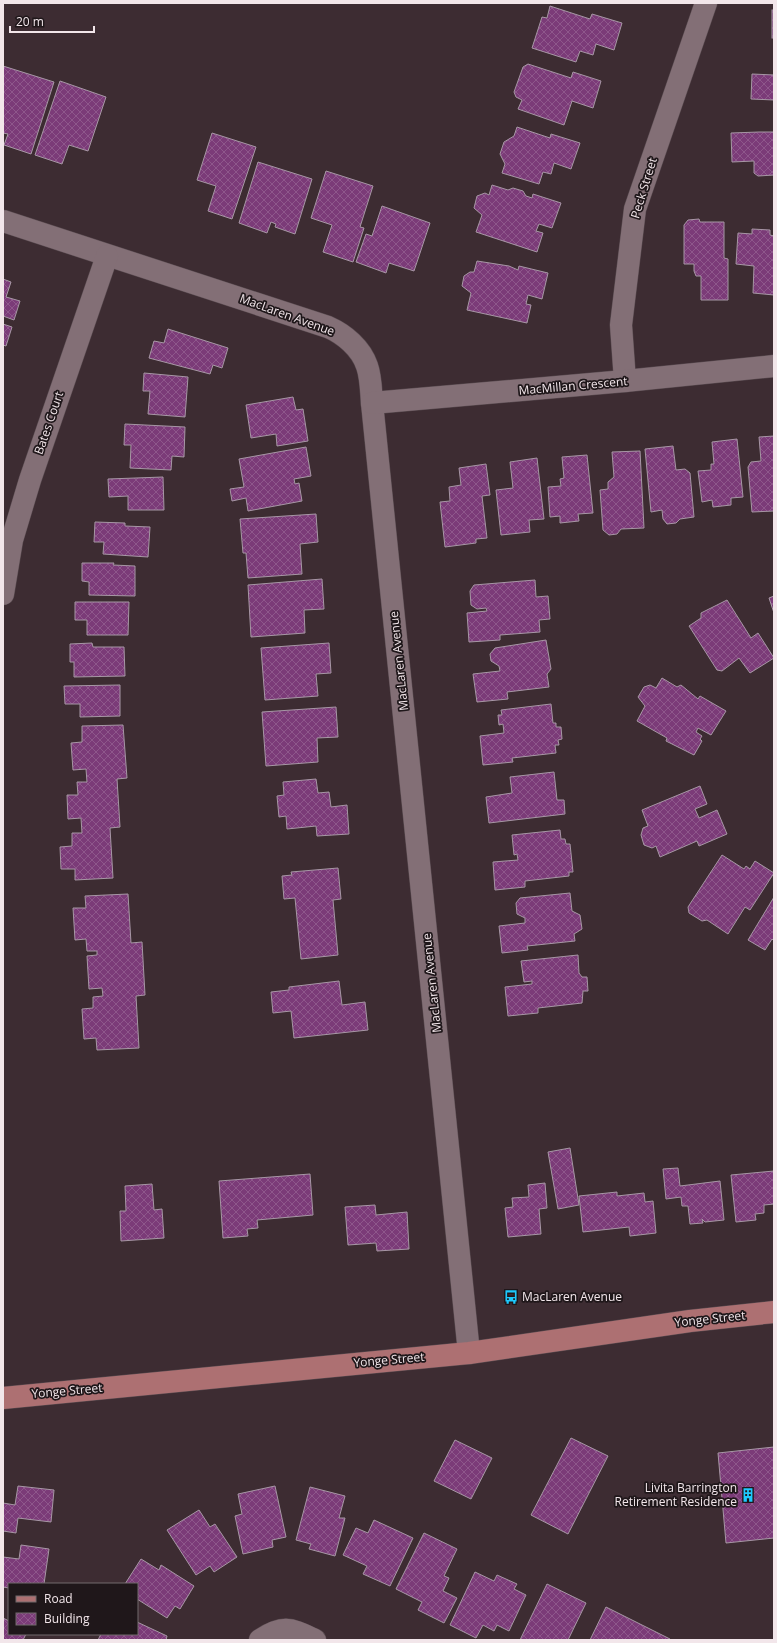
<svg xmlns="http://www.w3.org/2000/svg" width="777" height="1643" viewBox="0 0 777 1643" font-family="'Open Sans',sans-serif">
  <style>
    .building { fill: url(#building-cross-hatch); stroke: #a797a5 }
    .lines { fill: none; stroke-linecap: round; stroke-linejoin: round }
    .minor-casing { stroke: #594b50; stroke-width: 23 }
    .primary-casing { stroke: #594b50; stroke-width: 23 }
    .minor { stroke: #836f76; stroke-width: 22 }
    .primary { stroke: #ad7072; stroke-width: 22 }
    .labels { text-anchor: middle; stroke-width: 3.5; stroke-linejoin: round; paint-order: stroke }
    .street-label { font-size: 12px; fill: #f2e6ea; stroke: #1f171a }
    .poi-label { font-size: 12px; fill: #f2e6ea; stroke: #1f171a; text-anchor: start }
  </style>
  <defs>
    <pattern id="building-cross-hatch" width="8" height="8" patternUnits="userSpaceOnUse"><rect width="8" height="8" fill="#7b3b78"/><path d="M0 0l8 8M0 8l8-8" fill="none" stroke="#8e578b"/></pattern>
  </defs>
  <rect width="100%" height="100%" fill="#3d2c32"/>
  <!-- building -->
  <g class="building">
    <polygon points="550,6 590,19 592,14 622,23 614,50 596,44 593,55 580,51 576,62 532,48 542,17 547,18"/>
    <rect x="772" y="10" width="2" height="28"/>
    <polygon points="528,64 571,78 573,72 601,81 593,108 572,101 564,125 518,109 522,100 516,97 514,92 523,67"/>
    <polygon points="3,66 54,82 31,154 4,145 8,134 3,133"/>
    <polygon points="752,74 774,75 774,100 751,99"/>
    <polygon points="60,81 106,97 88,151 69,145 62,164 35,155"/>
    <polygon points="517,127 550,138 551,134 580,143 571,169 554,163 551,174 543,172 539,184 502,173 505,164 500,154 504,142 514,136"/>
    <polygon points="759,132 774,132 774,175 758,176 754,173 754,161 732,162 731,133"/>
    <polygon points="212,133 256,147 232,219 208,211 216,186 197,180"/>
    <polygon points="258,162 312,179 295,234 275,227 276,224 271,222 267,233 239,223"/>
    <polygon points="326,171 373,186 360,227 364,228 353,262 323,252 332,225 311,218"/>
    <polygon points="492,185 508,190 513,188 523,191 526,196 532,198 533,194 561,203 552,228 539,224 536,231 543,233 537,252 476,232 482,215 474,208 477,196 485,193 489,195"/>
    <polygon points="382,206 430,223 414,271 389,263 386,273 356,262 366,234 372,236"/>
    <polygon points="699,219 700,222 724,222 724,258 728,259 728,300 701,300 701,276 696,276 694,271 694,264 684,264 684,225 688,220"/>
    <polygon points="752,229 770,230 770,235 774,236 774,295 753,293 754,266 736,264 738,233 752,234"/>
    <polygon points="477,261 509,266 518,270 519,266 548,273 542,299 528,295 526,304 531,305 527,323 467,310 471,293 462,286 464,276 470,272 474,272"/>
    <polygon points="3,279 11,282 6,297 20,301 14,320 3,316"/>
    <polygon points="3,324 12,327 6,346 3,345"/>
    <polygon points="168,329 228,348 222,368 213,365 210,374 149,358 154,341 164,343"/>
    <polygon points="144,373 188,377 185,417 148,414 150,391 143,391"/>
    <polygon points="293,397 296,410 303,409 308,441 277,446 276,434 251,438 246,405"/>
    <polygon points="125,424 185,427 184,457 172,456 171,470 130,468 131,445 124,445"/>
    <polygon points="774,436 774,511 752,512 748,467 751,462 761,461 759,437"/>
    <polygon points="737,439 743,497 731,498 731,505 713,507 712,500 702,502 698,471 711,470 711,464 714,464 712,442"/>
    <polygon points="673,446 676,470 685,469 690,473 694,517 680,519 676,523 667,524 663,519 662,510 651,512 645,449"/>
    <polygon points="306,447 311,476 294,479 295,484 299,483 302,501 248,511 246,498 232,501 230,489 244,487 239,459"/>
    <polygon points="640,451 644,528 621,529 617,534 609,535 603,530 600,490 608,489 608,482 614,477 612,452"/>
    <polygon points="587,455 593,513 578,514 579,521 560,523 560,516 550,517 548,487 561,486 560,479 564,478 562,457"/>
    <polygon points="537,458 544,519 529,520 530,532 501,535 496,490 513,488 510,462"/>
    <polygon points="486,464 490,495 482,496 487,538 476,539 476,543 445,547 440,502 450,501 449,487 461,485 459,468"/>
    <polygon points="163,477 164,510 128,510 128,496 109,497 108,479"/>
    <polygon points="316,514 318,542 300,544 302,574 248,578 246,553 243,553 240,519"/>
    <polygon points="95,522 125,523 125,526 150,527 148,557 103,554 104,542 94,542"/>
    <polygon points="82,563 114,563 113,565 135,566 135,596 89,595 89,582 82,581"/>
    <polygon points="322,579 324,609 304,610 305,633 251,637 248,585"/>
    <polygon points="535,580 536,597 548,596 550,619 539,620 540,632 500,635 500,640 469,642 467,613 487,611 486,608 477,609 471,605 470,591 474,585"/>
    <polygon points="774,596 774,613 769,598"/>
    <polygon points="727,600 751,638 758,633 774,658 750,673 739,658 722,671 717,670 689,626 701,618 701,613"/>
    <polygon points="75,602 129,602 128,635 87,635 87,620 75,620"/>
    <polygon points="546,640 551,669 547,674 549,687 507,692 508,699 477,702 473,674 500,671 499,666 491,661 490,654 495,648"/>
    <polygon points="92,643 93,647 124,647 125,676 74,677 74,662 70,662 70,644"/>
    <polygon points="329,643 331,673 316,674 318,696 265,700 261,648"/>
    <polygon points="662,678 677,687 681,685 698,699 700,696 726,711 711,735 698,728 696,732 702,736 700,739 702,741 694,755 666,741 667,738 637,721 645,706 638,697 644,687 650,685 656,688"/>
    <polygon points="120,685 120,716 80,717 80,704 65,704 64,686"/>
    <polygon points="551,704 553,723 556,723 556,727 561,727 562,739 558,740 559,745 555,745 556,753 512,758 513,762 483,765 480,736 504,733 503,724 499,725 498,715 502,715 501,710"/>
    <polygon points="336,707 338,737 317,738 318,762 266,766 262,712"/>
    <polygon points="123,725 127,778 117,779 120,827 110,828 113,878 75,880 75,869 61,869 60,847 72,846 72,833 82,833 81,818 68,819 67,795 78,795 77,782 87,782 86,769 73,770 71,743 82,742 82,726"/>
    <polygon points="554,772 557,800 564,800 565,814 489,823 486,797 512,793 510,777"/>
    <polygon points="316,779 318,793 329,792 331,807 347,805 349,834 317,836 316,826 287,829 286,816 279,817 277,796 284,795 283,782"/>
    <polygon points="700,786 707,804 695,809 699,818 717,810 727,834 699,846 697,841 660,857 656,846 652,848 644,845 641,835 643,828 648,826 642,810"/>
    <polygon points="560,830 561,839 565,839 566,844 570,844 573,872 569,872 569,876 525,881 525,887 495,890 493,862 518,860 517,854 514,855 512,835"/>
    <polygon points="722,855 744,869 746,866 750,869 755,861 774,873 750,910 745,907 728,934 707,920 702,921 689,913 688,907"/>
    <polygon points="338,868 341,899 333,900 338,955 301,959 295,898 284,899 282,876 292,875 291,872"/>
    <polygon points="570,893 572,911 580,915 582,929 574,934 575,941 527,946 528,950 502,953 499,926 525,923 525,918 517,914 516,903 520,898"/>
    <polygon points="128,894 131,943 142,942 145,995 136,996 139,1048 97,1050 96,1038 84,1039 82,1009 93,1008 93,997 103,996 102,988 89,989 87,956 97,955 97,951 87,951 86,939 75,940 73,908 86,908 85,896"/>
    <polygon points="774,897 774,941 772,939 765,950 748,940"/>
    <polygon points="578,955 579,973 582,977 587,977 588,991 583,991 582,1003 538,1008 538,1013 508,1016 505,987 532,984 532,981 524,982 521,961"/>
    <polygon points="339,981 342,1005 365,1002 368,1030 294,1038 291,1011 273,1013 271,992 289,990 289,987"/>
    <polygon points="570,1148 579,1205 558,1209 548,1152"/>
    <polygon points="678,1168 680,1186 720,1181 724,1220 705,1222 702,1219 703,1223 690,1224 688,1206 682,1206 681,1197 666,1199 663,1169"/>
    <polygon points="774,1171 774,1204 764,1205 764,1213 755,1214 756,1220 736,1222 731,1175"/>
    <polygon points="310,1174 313,1215 257,1220 258,1228 247,1229 248,1236 223,1238 219,1181"/>
    <polygon points="545,1183 547,1208 539,1209 541,1234 508,1237 505,1208 513,1207 512,1198 529,1197 528,1185"/>
    <polygon points="152,1184 154,1210 162,1209 164,1238 121,1241 120,1211 126,1211 125,1186"/>
    <polygon points="617,1192 617,1196 644,1193 645,1202 653,1201 656,1233 630,1236 629,1227 583,1232 579,1196"/>
    <polygon points="375,1205 376,1215 407,1212 409,1249 377,1251 376,1243 348,1245 345,1207"/>
    <polygon points="571,1438 608,1456 568,1534 531,1515"/>
    <polygon points="455,1440 492,1458 471,1499 434,1481"/>
    <polygon points="774,1447 774,1538 726,1543 718,1453"/>
    <polygon points="18,1486 54,1490 51,1522 18,1518 16,1533 3,1531 3,1503 15,1505"/>
    <polygon points="275,1486 286,1537 272,1540 273,1547 243,1554 235,1516 242,1514 238,1494"/>
    <polygon points="310,1487 345,1496 339,1518 345,1518 335,1556 309,1549 311,1544 296,1540"/>
    <polygon points="199,1510 210,1527 215,1524 237,1557 214,1572 210,1566 196,1575 167,1530"/>
    <polygon points="374,1520 413,1538 390,1586 363,1574 367,1566 343,1555 356,1528 368,1533"/>
    <polygon points="424,1533 457,1549 444,1576 449,1578 443,1591 457,1598 444,1623 418,1610 422,1602 396,1589"/>
    <polygon points="21,1545 49,1549 44,1584 9,1584 9,1588 3,1587 3,1557 19,1559"/>
    <polygon points="141,1559 159,1570 161,1565 194,1586 180,1609 175,1606 167,1618 137,1599 137,1584 125,1584"/>
    <polygon points="475,1572 494,1581 497,1575 517,1584 514,1589 526,1595 509,1631 497,1625 494,1631 483,1625 476,1638 450,1625"/>
    <polygon points="547,1584 586,1603 568,1640 520,1640"/>
    <polygon points="606,1607 670,1639 669,1640 590,1640"/>
    <polygon points="3,1618 9,1621 9,1634 26,1634 23,1640 3,1640"/>
    <polygon points="137,1622 167,1636 166,1640 98,1640 101,1634 137,1634"/>
  </g>
  <g class="lines">
    <defs>
      <g id="minor">
        <path d="M3,221l325,106c16,7 33,21 39,39 4,11 4,25 5,37l97,950"/>
        <polyline points="625,381 621,325 635,209 706,3"/>
        <polyline points="372,403 625,381 774,366"/>
        <polyline points="3,594 12,540 30,480 107,256"/>
        <path d="M260,1640c24,-16 31,-11 55,0"/>
      </g>
      <polyline id="primary" points="3,1398 469,1353 690,1321 774,1312"/>
    </defs>
    <!-- minor casing -->
    <use href="#minor" class="minor-casing"/>
    <!-- primary casing -->
    <use href="#primary" class="primary-casing"/>
    <!-- minor -->
    <use href="#minor" class="minor"/>
    <!-- primary -->
    <use href="#primary" class="primary"/>
  </g>
  <!-- icons -->
  <defs>
    <symbol id="bus-bare" viewBox="-9 -9 18 18"><path d="M-5-6H5V4H4V6H2V4H-2V6H-4V4H-5ZM-3.5-4V0h7V-4ZM-3.5 1.2v1.5H-2V1.2ZM2 1.2v1.5H3.5V1.2Z" fill="#1dc9fd" stroke="#1f171a" stroke-width="2.5" paint-order="stroke"/></symbol>
    <symbol id="building-bare" viewBox="-9 -9 18 18"><path d="M-4-6H4V6H1V3H-1V6H-4ZM-2.5-4.3h1.7v1.8h-1.7ZM.8-4.3h1.7v1.8H.8ZM-2.5-1h1.7V.8h-1.7ZM.8-1h1.7V.8H.8Z" fill="#1dc9fd" stroke="#1f171a" stroke-width="2.5" paint-order="stroke"/></symbol>
  </defs>
  <g fill-rule="evenodd">
    <use href="#bus-bare" x="501" y="1287" width="20" height="20"/>
    <use href="#building-bare" x="738" y="1485" width="20" height="20"/>
  </g>
  <g class="labels">
    <!-- street labels -->
    <g class="street-label">
      <text transform="translate(644 188) rotate(-73)" y="4">Peck Street</text>
      <text transform="translate(287 315) rotate(20)" y="4">MacLaren Avenue</text>
      <text transform="translate(573 386) rotate(-5)" y="4">MacMillan Crescent</text>
      <text transform="translate(49 423) rotate(-71)" y="4">Bates Court</text>
      <text transform="translate(399 661) rotate(-96)" y="4">MacLaren Avenue</text>
      <text transform="translate(432 983) rotate(-96)" y="4">MacLaren Avenue</text>
      <text transform="translate(710 1319) rotate(-6)" y="4">Yonge Street</text>
      <text transform="translate(389 1360) rotate(-5)" y="4">Yonge Street</text>
      <text transform="translate(67 1391) rotate(-5)" y="4">Yonge Street</text>
    </g>
    <!-- poi labels -->
    <g class="poi-label">
      <text x="522" y="1301">MacLaren Avenue</text>
      <text x="737" y="1492" text-anchor="end">Livita Barrington<tspan x="737" dy="14">Retirement Residence</tspan></text>
    </g>
  </g>
  <!-- border -->
  <rect width="777" height="1643" fill="none" stroke="#f2e6ea" stroke-width="8"/>
  <!-- legend -->
  <rect x="8" y="1583" width="130" height="52" fill="#1f171a" stroke="#736a6d"/>
  <rect x="16" y="1596" width="20" height="6" fill="#ad7072" stroke="#736a6d"/>
  <text x="44" y="1603" font-size="12" fill="#f2e6ea">Road</text>
  <rect x="16" y="1613" width="20" height="12" fill="url(#building-cross-hatch)" stroke="#736a6d"/>
  <text x="44" y="1623" font-size="12" fill="#f2e6ea">Building</text>
  <!-- scale -->
  <path d="M10 26v6h84v-6" fill="none" stroke="#f2e6ea" stroke-width="2"/>
  <text x="16" y="26" font-size="12" fill="#f2e6ea" stroke="#1f171a" stroke-width="3" paint-order="stroke">20 m</text>
</svg>
